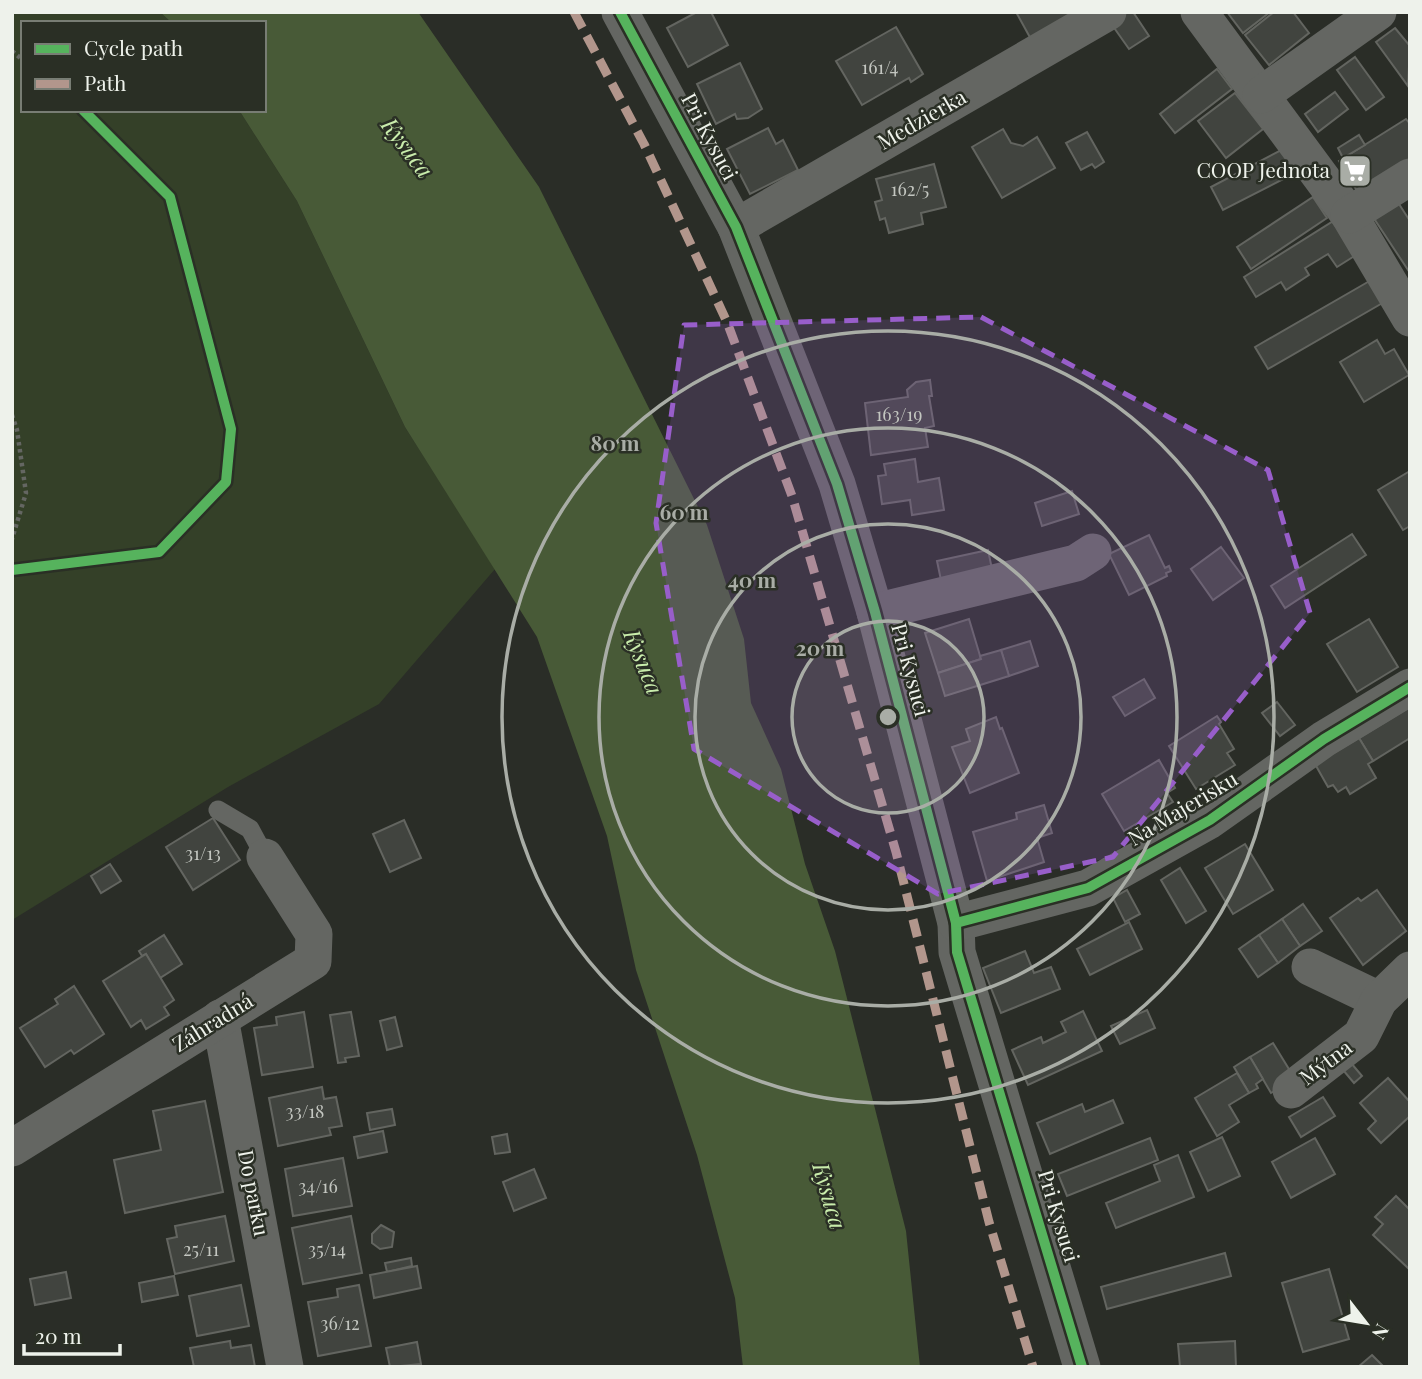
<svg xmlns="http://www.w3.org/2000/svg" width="1422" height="1379" viewBox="0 0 1422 1379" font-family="'Playfair Display',serif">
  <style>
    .green { fill: #344028 }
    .water { fill: #485a37 }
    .building { fill: #41443f; stroke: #636560; stroke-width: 2 }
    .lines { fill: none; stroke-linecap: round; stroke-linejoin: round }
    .path { stroke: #646662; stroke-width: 4.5; stroke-dasharray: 3.5 3.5; stroke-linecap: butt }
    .lane { stroke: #646662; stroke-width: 19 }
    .street { stroke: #646662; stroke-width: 37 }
    .quiet { stroke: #b2968c; stroke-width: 9; stroke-dasharray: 18 9; stroke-linecap: butt }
    .cycleway-casing { stroke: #2a2f25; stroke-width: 15 }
    .cycleway { stroke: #56b35d; stroke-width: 10 }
    .marked { fill: #985eca; fill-opacity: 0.2; stroke: #985eca; stroke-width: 5; stroke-dasharray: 14 9; stroke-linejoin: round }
    .ring { fill: none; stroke: #a9ada6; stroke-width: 3.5 }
    .labels { text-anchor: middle; stroke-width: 5; stroke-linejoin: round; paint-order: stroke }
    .number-label { font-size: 18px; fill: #c3c6c0 }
    .street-label { font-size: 21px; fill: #eef2eb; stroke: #2a2f25 }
    .poi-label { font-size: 21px; fill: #eef2eb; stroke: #2a2f25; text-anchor: end }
    .water-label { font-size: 23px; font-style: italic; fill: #c9edac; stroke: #2a2f25 }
    .centre { fill: #a9ada6; stroke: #2a2f25; stroke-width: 3.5 }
    .ring-label { font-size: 21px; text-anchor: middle; font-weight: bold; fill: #a9ada6; stroke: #2a2f25; stroke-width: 5; stroke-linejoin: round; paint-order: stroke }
  </style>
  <rect width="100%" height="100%" fill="#2a2d27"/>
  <!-- green -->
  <polygon class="green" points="12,12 160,12 172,23 23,23 23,110 239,110 297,201 405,427 495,569 379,704 228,787 12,920"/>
  <!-- water -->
  <polygon class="water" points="160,12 418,12 539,187 707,525 744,639 751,703 781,769 805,864 835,951 906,1231 920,1367 743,1367 735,1298 697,1155 636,970 607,836 537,637 405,427 297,201 239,110 264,110 264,23 172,23"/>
  <!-- building -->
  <g class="building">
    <polygon points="697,12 711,12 728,45 688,67 667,28"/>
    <polygon points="1016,12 1080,12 1032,41"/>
    <polygon points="1125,12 1133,12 1149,36 1129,49 1110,22"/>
    <polygon points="1227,12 1270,12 1243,33"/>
    <polygon points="1274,12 1293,12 1309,33 1269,65 1245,35"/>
    <polygon points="896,27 923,74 911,82 909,78 862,105 836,61"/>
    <polygon points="1395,28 1410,46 1408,86 1376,42"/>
    <polygon points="1355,57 1384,97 1366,110 1337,70"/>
    <polygon points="740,63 762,109 748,118 737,119 735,114 716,124 697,84"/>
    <polygon points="1217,69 1232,89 1175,133 1160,114"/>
    <polygon points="1335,92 1348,109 1318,132 1305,114"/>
    <polygon points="1235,93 1263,129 1226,158 1198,121"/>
    <polygon points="1406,119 1410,124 1410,162 1359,194 1339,161"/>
    <polygon points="768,128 776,144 783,140 798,170 750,194 727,149"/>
    <polygon points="1003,129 1011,143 1023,146 1037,137 1055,168 1002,198 972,147"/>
    <polygon points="1087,132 1104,162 1095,168 1092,164 1081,170 1066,143"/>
    <polygon points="1359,135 1365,145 1343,158 1338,148"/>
    <polygon points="1285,148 1297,172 1223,210 1211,187"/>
    <polygon points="934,164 946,207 921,213 923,224 889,233 885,218 880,220 875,202 882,200 876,179"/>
    <polygon points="1313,197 1327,218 1251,269 1237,247"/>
    <polygon points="1397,201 1410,221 1410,273 1373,217"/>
    <polygon points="1335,220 1356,255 1337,267 1328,254 1305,268 1309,275 1286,290 1281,282 1256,297 1244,277"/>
    <polygon points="1373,279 1386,301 1268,369 1255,347"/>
    <polygon points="1377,340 1385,354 1394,349 1409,375 1364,402 1340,362"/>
    <polygon points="930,380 932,396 929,396 934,426 925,428 928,447 871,455 865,403 908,397 907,390 916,382"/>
    <polygon points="915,459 918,482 939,478 944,510 912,515 910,500 882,504 878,476 886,475 884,464"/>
    <polygon points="1410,471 1410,526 1403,530 1378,490"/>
    <polygon points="1072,491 1079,514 1042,526 1035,503"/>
    <polygon points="1352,534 1366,555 1285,608 1271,586"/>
    <polygon points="1149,535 1165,568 1169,566 1171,571 1166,573 1167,576 1129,595 1109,554"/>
    <polygon points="1221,547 1244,578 1213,600 1191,569"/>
    <polygon points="988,550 993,574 942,585 937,561"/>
    <polygon points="969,619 981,659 938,673 925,633"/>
    <polygon points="1369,619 1398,667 1357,692 1327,644"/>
    <polygon points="1030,641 1038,666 1009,676 1001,650"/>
    <polygon points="1001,650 1009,676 945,696 938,673 981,659 980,656"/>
    <polygon points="1144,679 1155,698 1125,716 1113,697"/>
    <polygon points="1277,702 1295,725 1280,736 1262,713"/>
    <polygon points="1410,707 1410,738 1373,761 1359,738"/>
    <polygon points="1217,716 1221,722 1219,724 1234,749 1227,753 1235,765 1196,789 1169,746"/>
    <polygon points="996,717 1000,729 1002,728 1019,773 970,793 952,747 970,741 966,729"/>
    <polygon points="1359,738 1373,761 1368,764 1376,778 1350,794 1346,787 1338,792 1333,785 1328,787 1315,764"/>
    <polygon points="1159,760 1175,788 1167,793 1173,802 1124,831 1102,794"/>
    <polygon points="1044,805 1052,833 1037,838 1044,862 987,881 973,832 1017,819 1016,813"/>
    <polygon points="213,818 240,860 193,890 166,847"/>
    <polygon points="404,820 421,858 390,872 373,834"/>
    <polygon points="1245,844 1273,890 1233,914 1205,868"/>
    <polygon points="110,864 121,881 101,893 91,876"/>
    <polygon points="1180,868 1206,911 1186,923 1161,880"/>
    <polygon points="1127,890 1140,914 1125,922 1113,898"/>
    <polygon points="1377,890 1406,931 1363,965 1330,918 1358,898 1361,901"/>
    <polygon points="1303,904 1322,931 1300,946 1282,919"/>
    <polygon points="1282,919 1300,946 1278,963 1259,935"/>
    <polygon points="1129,922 1142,949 1090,975 1077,949"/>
    <polygon points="164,935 182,964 160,978 146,954 142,956 139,951"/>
    <polygon points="1259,935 1278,963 1258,977 1239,949"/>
    <polygon points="1025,951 1034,973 1051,967 1060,989 1001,1013 983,968"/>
    <polygon points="146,954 174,1000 164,1007 169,1015 146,1029 141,1020 131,1027 103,981"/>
    <polygon points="74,986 104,1034 74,1054 71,1050 45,1067 20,1028 58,1004 55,999"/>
    <polygon points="1147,1010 1155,1028 1120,1044 1111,1026"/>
    <polygon points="1083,1011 1102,1051 1028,1085 1012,1050 1041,1037 1043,1043 1066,1032 1061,1022"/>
    <polygon points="304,1012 313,1067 262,1075 254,1028 277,1025 276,1017"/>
    <polygon points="351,1012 359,1056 345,1058 346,1062 338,1063 330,1015"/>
    <polygon points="395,1017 402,1046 387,1050 380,1021"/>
    <polygon points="1273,1043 1295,1079 1271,1093 1250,1057"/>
    <polygon points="1250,1057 1263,1079 1256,1084 1258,1088 1249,1093 1234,1067"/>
    <polygon points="1346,1057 1362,1076 1354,1083 1338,1064"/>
    <polygon points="1237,1073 1249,1093 1229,1105 1239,1122 1217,1136 1195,1098"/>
    <polygon points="1388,1078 1410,1102 1410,1116 1381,1143 1368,1129 1376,1121 1360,1103"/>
    <polygon points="322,1087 324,1099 336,1097 342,1126 329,1128 331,1135 278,1146 269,1098"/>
    <polygon points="1323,1097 1335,1116 1301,1137 1289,1117"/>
    <polygon points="1113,1100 1123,1123 1050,1154 1037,1123 1082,1104 1085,1112"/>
    <polygon points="205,1101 223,1192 125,1213 114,1160 161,1150 153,1111"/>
    <polygon points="392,1109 395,1125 370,1130 367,1113"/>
    <polygon points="383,1131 387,1152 358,1158 354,1137"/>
    <polygon points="507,1134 510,1152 495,1154 492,1137"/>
    <polygon points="1222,1137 1240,1176 1208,1191 1190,1152"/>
    <polygon points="1150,1138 1158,1160 1067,1196 1058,1174"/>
    <polygon points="1315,1138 1335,1174 1291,1198 1272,1162"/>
    <polygon points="1178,1155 1194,1197 1116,1228 1106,1203 1160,1181 1154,1165"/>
    <polygon points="343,1158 352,1206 293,1216 285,1169"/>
    <polygon points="534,1169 546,1198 514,1211 503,1182"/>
    <polygon points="1396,1196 1410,1210 1410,1266 1408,1268 1373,1235 1383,1224 1375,1217"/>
    <polygon points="225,1216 234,1261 175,1274 167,1239 177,1237 175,1226"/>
    <polygon points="351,1216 362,1273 303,1284 292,1228"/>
    <polygon points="381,1225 394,1232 392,1247 380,1249 372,1243 372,1234"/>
    <polygon points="1225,1253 1231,1276 1107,1309 1101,1287"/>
    <polygon points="411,1258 412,1266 387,1272 385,1263"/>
    <polygon points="417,1266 421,1288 374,1298 370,1275"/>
    <polygon points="1329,1269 1349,1339 1303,1352 1282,1283"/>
    <polygon points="66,1272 71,1298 35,1305 30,1279"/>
    <polygon points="174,1276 178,1295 142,1302 139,1283"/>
    <polygon points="241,1285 249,1326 197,1336 189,1296"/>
    <polygon points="359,1285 371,1346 318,1356 308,1302 338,1297 337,1289"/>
    <polygon points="230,1341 231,1348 251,1345 255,1367 194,1367 190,1348"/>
    <polygon points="1235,1341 1236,1367 1180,1367 1178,1344"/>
    <polygon points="417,1342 421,1364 390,1367 386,1348"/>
    <polygon points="1372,1355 1384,1367 1358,1367"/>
  </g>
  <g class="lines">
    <!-- path -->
    <g class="path">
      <polyline points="12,51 23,60"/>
      <polyline points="12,415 17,430 26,493 12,539"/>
      <polyline points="12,570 159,552 226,482 231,429 170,197 83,110"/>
    </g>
    <!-- lane -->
    <polyline class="lane" points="218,810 250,829 265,857"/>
    <!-- street -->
    <g class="street">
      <polyline points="620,12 736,227 837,484 875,612 956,923 957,952 1082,1367"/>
      <polyline points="1199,12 1349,215 1410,318"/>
      <polyline points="1261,95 1378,12"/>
      <polyline points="1349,215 1410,177"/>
      <polyline points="736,227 1108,12"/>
      <polyline points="875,612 1076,563 1093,552"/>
      <polyline points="956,923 1088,888 1210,820 1324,739 1410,687"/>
      <polyline points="1310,967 1379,1000"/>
      <polyline points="220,1018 285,1367"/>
      <polyline points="1291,1090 1361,1036 1379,1000 1410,970"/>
      <polyline points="12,1148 313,961 314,934 265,857"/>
    </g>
    <!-- quiet -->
    <polyline class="quiet" points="574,12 644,144 727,322 792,496 896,852 989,1222 1033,1367"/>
    <defs>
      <g id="cycleway">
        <polyline points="620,12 736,227 837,484 875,612 956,923 957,952 1082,1367"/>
        <polyline points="12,570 159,552 226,482 231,429 170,197 83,110"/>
        <polyline points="956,923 1088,888 1210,820 1324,739 1410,687"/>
      </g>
    </defs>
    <!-- cycleway casing -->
    <use href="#cycleway" class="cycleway-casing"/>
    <!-- cycleway -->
    <use href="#cycleway" class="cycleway"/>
  </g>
  <!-- marked area -->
  <path class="marked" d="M981,317l287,153 42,143 -197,244 -175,37 -244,-145 -38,-226 28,-198z"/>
  <!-- distance rings -->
  <circle cx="888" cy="717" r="96" fill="#a9ada6" fill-opacity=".12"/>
  <g class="ring">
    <circle cx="888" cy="717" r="96"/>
    <circle cx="888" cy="717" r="193"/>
    <circle cx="888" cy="717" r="289"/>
    <circle cx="888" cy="717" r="386"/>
  </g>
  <!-- icons -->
  <defs>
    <symbol id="supermarket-square" viewBox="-11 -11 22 22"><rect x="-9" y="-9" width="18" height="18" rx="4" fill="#a9ada6" stroke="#2a2f25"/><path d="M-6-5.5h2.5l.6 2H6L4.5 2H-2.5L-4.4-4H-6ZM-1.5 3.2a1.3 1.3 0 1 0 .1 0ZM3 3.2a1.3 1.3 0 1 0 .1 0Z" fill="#fff"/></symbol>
  </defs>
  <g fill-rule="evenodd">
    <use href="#supermarket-square" x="1336" y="152" width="38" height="38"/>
  </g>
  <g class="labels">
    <!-- number labels -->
    <g class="number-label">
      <text x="880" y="74">161/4</text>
      <text x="910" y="196">162/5</text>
      <text x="899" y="421">163/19</text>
      <text x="203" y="860">31/13</text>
      <text x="305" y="1118">33/18</text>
      <text x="318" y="1193">34/16</text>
      <text x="201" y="1256">25/11</text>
      <text x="327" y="1256">35/14</text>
      <text x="340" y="1330">36/12</text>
    </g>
    <!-- street labels -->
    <g class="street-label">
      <text transform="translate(922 120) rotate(-30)" y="7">Medzierka</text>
      <text transform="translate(709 137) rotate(62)" y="7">Pri Kysuci</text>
      <text transform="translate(910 670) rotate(75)" y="7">Pri Kysuci</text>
      <text transform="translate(1183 809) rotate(-31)" y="7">Na Majerisku</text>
      <text transform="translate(213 1023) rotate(-32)" y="7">Záhradná</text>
      <text transform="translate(1326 1063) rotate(-37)" y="7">Mýtna</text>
      <text transform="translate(253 1193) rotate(79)" y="7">Do parku</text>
      <text transform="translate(1058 1216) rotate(73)" y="7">Pri Kysuci</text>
    </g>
    <!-- poi labels -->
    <g class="poi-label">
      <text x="1330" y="178">COOP Jednota</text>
    </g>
    <!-- water labels -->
    <g class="water-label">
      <text transform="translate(407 148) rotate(53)" y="8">Kysuca</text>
      <text transform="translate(643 662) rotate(68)" y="8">Kysuca</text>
      <text transform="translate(829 1196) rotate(74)" y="8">Kysuca</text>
    </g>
  </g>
  <circle cx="888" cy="717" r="10" class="centre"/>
  <g class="ring-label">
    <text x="615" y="451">80 m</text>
    <text x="684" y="520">60 m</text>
    <text x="752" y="588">40 m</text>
    <text x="820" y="656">20 m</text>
  </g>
  <!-- border -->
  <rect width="1422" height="1379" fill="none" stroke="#eef2eb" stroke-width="28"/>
  <!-- legend -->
  <rect x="21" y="21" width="245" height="91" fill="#2a2f25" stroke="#787d74" stroke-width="2"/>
  <rect x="35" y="44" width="35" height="10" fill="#56b35d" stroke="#787d74" stroke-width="2"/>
  <text x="84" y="56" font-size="21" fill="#eef2eb">Cycle path</text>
  <rect x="35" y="79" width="35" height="10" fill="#b2968c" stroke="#787d74" stroke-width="2"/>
  <text x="84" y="91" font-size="21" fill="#eef2eb">Path</text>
  <!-- north arrow -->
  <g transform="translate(1366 1323) rotate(121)" stroke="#2a2f25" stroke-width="5" paint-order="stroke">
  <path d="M0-5L12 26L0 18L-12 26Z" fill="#eef2eb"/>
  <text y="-10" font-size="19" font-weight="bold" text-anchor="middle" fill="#eef2eb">N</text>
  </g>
  <!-- scale -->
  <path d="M24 1344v10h96v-10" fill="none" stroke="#eef2eb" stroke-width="3.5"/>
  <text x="35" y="1344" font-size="21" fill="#eef2eb" stroke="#2a2f25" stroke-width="5" paint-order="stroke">20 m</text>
</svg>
